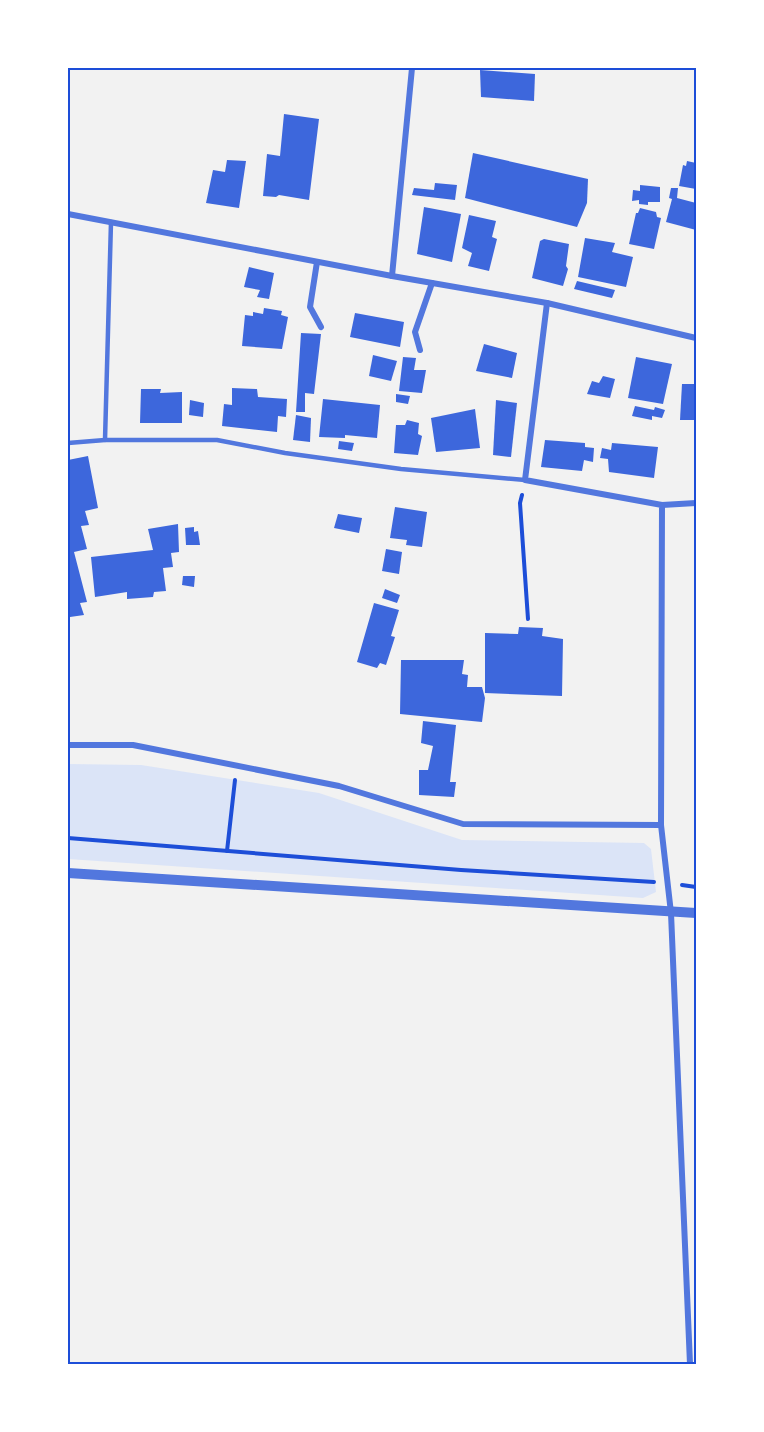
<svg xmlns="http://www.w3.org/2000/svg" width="764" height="1432" viewBox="0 0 764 1432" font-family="'IBM Plex Sans',sans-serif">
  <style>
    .green { fill: #dbe4f7 }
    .building { fill: #3d67dc }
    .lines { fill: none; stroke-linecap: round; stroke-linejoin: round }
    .path { stroke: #1d4ed8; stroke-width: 4 }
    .service { stroke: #5277de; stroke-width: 4.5 }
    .minor { stroke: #5277de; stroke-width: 6 }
    .tertiary { stroke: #5277de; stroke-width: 10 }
    .neatline { fill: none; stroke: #1d4ed8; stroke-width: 2 }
  </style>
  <rect width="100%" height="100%" fill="#f2f2f2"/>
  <!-- green -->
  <polygon class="green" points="68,764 141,765 319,793 462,840 644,843 651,849 656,892 643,898 68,859"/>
  <!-- building -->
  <g class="building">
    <polygon points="480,70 535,74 534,101 481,97"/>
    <polygon points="284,114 319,119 309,200 279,195 276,197 263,196 267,154 280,156"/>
    <polygon points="473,153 588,179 587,203 577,227 465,198"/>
    <polygon points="227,160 246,161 239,208 206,203 213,170 225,172"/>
    <polygon points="687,161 696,163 696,189 679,186 683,165 686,166"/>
    <polygon points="435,183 457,185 455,200 412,195 414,188 434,190"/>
    <polygon points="640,185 660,187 660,202 648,202 648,205 639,204 639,200 632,201 633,190 640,191"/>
    <polygon points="671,188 678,188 677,198 696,203 696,230 666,222 672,199 669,198"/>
    <polygon points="424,207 461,214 452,262 417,254"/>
    <polygon points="640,208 656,212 657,217 661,218 654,249 629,244 636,213 638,213"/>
    <polygon points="469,215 496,221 492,237 497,239 489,271 468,266 472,253 462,248"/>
    <polygon points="585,238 615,243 612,252 633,257 626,287 578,277"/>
    <polygon points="544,239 569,244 566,266 568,269 563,286 532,278 540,241"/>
    <polygon points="249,267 274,273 269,299 257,297 260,290 244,287"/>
    <polygon points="577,281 615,290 612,298 574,289"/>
    <polygon points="264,308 282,311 281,315 288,317 282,349 242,346 245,315 253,316 253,312 263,314"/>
    <polygon points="355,313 404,322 400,347 350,337"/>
    <polygon points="301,333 321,334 314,394 305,393 305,412 296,412"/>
    <polygon points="484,344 517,353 512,378 476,371"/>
    <polygon points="373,355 397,361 391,381 369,376"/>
    <polygon points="403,357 416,358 414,370 426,370 422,393 399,391"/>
    <polygon points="636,357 672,364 663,404 628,398"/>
    <polygon points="603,376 615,379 610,398 587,394 592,381 599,383"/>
    <polygon points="682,384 696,384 696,420 680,420"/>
    <polygon points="232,388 257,389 258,397 287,399 286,417 278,416 277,432 222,426 224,404 232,405"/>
    <polygon points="141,389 161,389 160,393 182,392 182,423 140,423"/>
    <polygon points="396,394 410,396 408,404 396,402"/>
    <polygon points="323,399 380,405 377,438 345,435 345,438 319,437"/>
    <polygon points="190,400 204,403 203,417 189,415"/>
    <polygon points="496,400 517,403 511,457 493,455"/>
    <polygon points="635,406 654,410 655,407 665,410 662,418 652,416 652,420 632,416"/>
    <polygon points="475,409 480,448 436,452 431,418"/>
    <polygon points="296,415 311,418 310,442 293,440"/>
    <polygon points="407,420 419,423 418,434 422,436 418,455 394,453 396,425 405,425"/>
    <polygon points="545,440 585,443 585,447 594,448 593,462 584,460 582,471 541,467"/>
    <polygon points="339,441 354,443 352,451 338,449"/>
    <polygon points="612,443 658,447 654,478 609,472 608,459 600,458 602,448 611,450"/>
    <polygon points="88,456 98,508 85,511 89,525 81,526 87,549 74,552 87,602 80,603 84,615 70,617 68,602 68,460"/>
    <polygon points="395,507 427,512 422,547 406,545 407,540 390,538"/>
    <polygon points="338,514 362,518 359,533 334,528"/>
    <polygon points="178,524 179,552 171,553 173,567 163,568 166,591 154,592 153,597 127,599 127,592 95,597 91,557 153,550 148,529"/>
    <polygon points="194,527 194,532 198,531 200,545 186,545 185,528"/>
    <polygon points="386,549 402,552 399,574 382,571"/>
    <polygon points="183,576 195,576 194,587 182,585"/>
    <polygon points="385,589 400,595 397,603 382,598"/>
    <polygon points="374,603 399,610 391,636 395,637 386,665 380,663 377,668 357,662"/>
    <polygon points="519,627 543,628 542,636 563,639 562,696 485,693 485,633 518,634"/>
    <polygon points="401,660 464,660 462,674 468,675 467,687 482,687 485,698 482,722 400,714"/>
    <polygon points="423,721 456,725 450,782 456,782 454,797 419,795 419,770 428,770 433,746 421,743"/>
  </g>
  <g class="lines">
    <!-- path -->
    <g class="path">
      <polyline points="522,495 520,503 528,619"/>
      <polyline points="68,838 461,870 654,882"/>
      <polyline points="227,851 235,780"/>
      <polyline points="682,885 696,887"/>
    </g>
    <!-- service -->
    <g class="service">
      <polyline points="105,440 111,222"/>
      <polyline points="68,443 105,440 217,440 285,453 401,469 525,480"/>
    </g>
    <!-- minor -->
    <g class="minor">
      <polyline points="68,214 392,276 547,303 696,338"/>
      <polyline points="317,262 310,307 321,327"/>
      <polyline points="392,276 412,68"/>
      <polyline points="547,303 525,480 662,505 661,825 671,913 690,1364"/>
      <polyline points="420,350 415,332 432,283"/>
      <polyline points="662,505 696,503"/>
      <polyline points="68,745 133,745 339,786 463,824 661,825"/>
    </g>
    <!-- tertiary -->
    <polyline class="tertiary" points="68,873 696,913"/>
  </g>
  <!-- border -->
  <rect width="764" height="1432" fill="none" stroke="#ffffff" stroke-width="138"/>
  <rect x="69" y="69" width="626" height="1294" class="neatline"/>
</svg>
